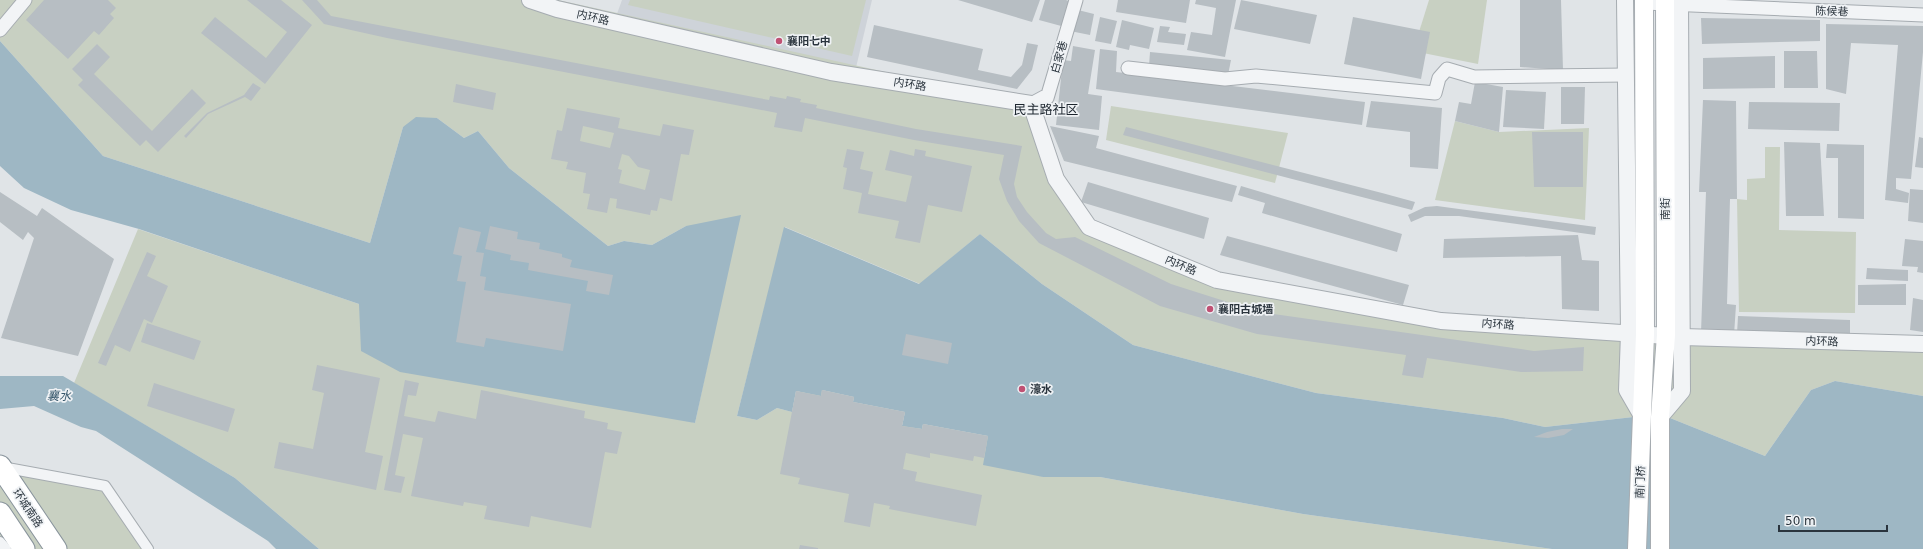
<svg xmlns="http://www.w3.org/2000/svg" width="1923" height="549" viewBox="0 0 1923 549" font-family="'DejaVu Sans','Noto Sans SC',sans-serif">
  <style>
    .built { fill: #ced3d9 }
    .green { fill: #c8d0c2 }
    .water { fill: #9eb7c4 }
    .building { fill: #b7bec3; fill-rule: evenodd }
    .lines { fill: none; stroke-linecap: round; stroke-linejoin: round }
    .pedestrian-casing { stroke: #a6acb1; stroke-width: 12 }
    .minor-casing { stroke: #a6acb1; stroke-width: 15 }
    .tertiary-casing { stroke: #a6acb1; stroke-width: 18 }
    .secondary-casing { stroke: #a6acb1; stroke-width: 20 }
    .trunk-casing { stroke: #89949c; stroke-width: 23 }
    .pedestrian { stroke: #f2f4f6; stroke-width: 10 }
    .minor { stroke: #f2f4f6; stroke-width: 13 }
    .tertiary { stroke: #f2f4f6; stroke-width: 16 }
    .secondary { stroke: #fff; stroke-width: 18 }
    .trunk { stroke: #fff; stroke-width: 21 }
    .poi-dot { fill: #c05174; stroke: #eff2f5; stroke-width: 1.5 }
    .labels { text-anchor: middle; stroke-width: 3.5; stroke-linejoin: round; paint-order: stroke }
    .street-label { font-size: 11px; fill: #2a343d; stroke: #eff2f5 }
    .poi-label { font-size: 11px; font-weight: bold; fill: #2a343d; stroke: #eff2f5; text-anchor: start }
    .water-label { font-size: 12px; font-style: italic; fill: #38586c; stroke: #eff2f5 }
    .quarter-label { font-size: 13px; fill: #1c252e; stroke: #eff2f5 }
  </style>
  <rect width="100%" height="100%" fill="#e0e4e7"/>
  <!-- built -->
  <polygon class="built" points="622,0 872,0 854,76 614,22"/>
  <!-- green -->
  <g class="green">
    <polygon points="0,0 558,0 1031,104 1056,179 1089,227 1217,280 1441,321 1923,344 1923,396 1835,381 1811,390 1765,456 1660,414 1545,427 1503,418 1316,393 1133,345 1042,284 980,234 920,284 785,227 737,416 757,420 777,408 792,412 796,391 820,395 822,390 854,397 853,402 905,412 902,425 922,429 923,424 988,436 1043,477 1100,477 1303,514 1552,549 319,549 235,478 74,383 138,229 359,304 695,423 719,310 686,226 652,245 624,241 608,246 509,168 478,131 464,138 437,118 403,127 370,243 103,156 0,41"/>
    <polygon points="630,0 866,0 852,56 628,5"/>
    <polygon points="1429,0 1487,0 1478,64 1413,51"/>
    <polygon points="1111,106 1288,133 1275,183 1106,140"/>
    <polygon points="1455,121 1499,132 1589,128 1585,220 1435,200"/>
    <polygon points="1765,147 1780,147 1779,230 1856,232 1855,313 1739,312 1737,199 1747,200 1747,179 1765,178"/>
    <polygon points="0,466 105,486 148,549 0,549"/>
  </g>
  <!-- water -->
  <g class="water">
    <polygon points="0,41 103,156 370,243 403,127 416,117 437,118 464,138 478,131 509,168 608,246 624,241 652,245 686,226 741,215 695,423 400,372 361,351 359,304 139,229 71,210 24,188 0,166"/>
    <polygon points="784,227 919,284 980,234 1042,284 1133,345 1316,393 1503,418 1545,427 1660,414 1765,456 1811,390 1835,381 1923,396 1923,549 1552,549 1303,514 1100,477 1043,477 983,465 988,436 923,424 922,429 902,426 905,412 853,402 854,397 822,390 821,396 796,391 792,412 777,408 757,420 737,416"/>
    <polygon points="0,376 63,376 235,478 319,549 276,549 268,541 96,431 81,427 34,406 0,409"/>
  </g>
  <!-- building -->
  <g class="building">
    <polygon points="44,0 108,0 116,8 110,14 114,18 99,35 94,31 68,59 26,20"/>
    <polygon points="247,0 281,0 312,25 265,84 201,33 215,17 266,58 287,32"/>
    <polygon points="302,0 317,0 331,16 769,100 770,96 786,99 787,96 801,99 800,102 817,105 816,108 916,129 1022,146 1014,184 1017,197 1027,212 1046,233 1056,239 1075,237 1171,284 1259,312 1534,351 1584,347 1583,371 1521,372 1427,358 1423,378 1402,375 1406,355 1257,334 1160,306 1039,243 1019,221 1007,201 999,179 1004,155 914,140 805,118 802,132 774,127 777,113 387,38 324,24"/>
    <polygon points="958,0 1040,0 1032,22"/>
    <polygon points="1045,0 1066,0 1071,2 1065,27 1039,20"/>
    <polygon points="1118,0 1190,0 1186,23 1116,12"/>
    <polygon points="1196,0 1236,0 1225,57 1187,50 1191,32 1212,35 1216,8 1195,4"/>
    <polygon points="1241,0 1317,15 1310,44 1234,29"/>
    <polygon points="1520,0 1561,0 1563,70 1520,67"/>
    <polygon points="1074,9 1094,14 1090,35 1070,31"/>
    <polygon points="1100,17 1117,21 1111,44 1095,41"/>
    <polygon points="1353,17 1430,32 1421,79 1344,64"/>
    <polygon points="1701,18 1820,20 1820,41 1702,44"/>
    <polygon points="1122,20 1154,28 1149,49 1130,45 1129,50 1116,47"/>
    <polygon points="1826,24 1923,26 1923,52 1911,179 1896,178 1896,189 1909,193 1908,203 1885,200 1898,45 1851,43 1846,94 1826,89"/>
    <polygon points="874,25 983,49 978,70 1011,77 1022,65 1027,43 1038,45 1032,70 1017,89 867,57"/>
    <polygon points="1160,26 1170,27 1168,32 1186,34 1184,45 1157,42"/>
    <polygon points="97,44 110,57 94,74 152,131 192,89 206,103 158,152 146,140 140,146 78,85 83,80 72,69"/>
    <polygon points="1073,46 1095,50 1088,94 1102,96 1099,130 1056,125 1063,60 1071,61"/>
    <polygon points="1100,49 1117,51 1116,72 1365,102 1362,125 1096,89"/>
    <polygon points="1784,51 1817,51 1818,88 1784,88"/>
    <polygon points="1150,52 1231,60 1228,75 1149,66"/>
    <polygon points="1775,56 1775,88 1703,89 1703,58"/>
    <polygon points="1475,82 1503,87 1499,132 1455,121 1459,102 1471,104"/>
    <polygon points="253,83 261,88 251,101 245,97 208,114 186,138 184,136 207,113 244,95"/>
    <polygon points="456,84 496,93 493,110 453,102"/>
    <polygon points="1561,87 1585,87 1584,124 1561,124"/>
    <polygon points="1506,90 1546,92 1544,129 1503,127"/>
    <polygon points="1703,100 1736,101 1737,199 1730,199 1727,304 1736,305 1734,335 1701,333 1706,192 1699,192"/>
    <polygon points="1371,101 1442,108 1438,169 1410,167 1410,132 1366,127"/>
    <polygon points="1749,102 1840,103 1839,131 1748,129"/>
    <path d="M567,108l53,10 -2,10 42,8 3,-12 31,6 -5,25 -8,-1 -9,47 -12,-3 -3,13 -6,-1 -1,5 -34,-7 1,-9 -7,-1 -3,15 -20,-4 3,-15 -7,-1 3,-20 -20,-4 2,-7 -17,-3 6,-29 5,1zM583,126l31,7 -4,15 -30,-7zM622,154l7,2 9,11 12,3 -5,20 -26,-7 3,-13 -4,-1z"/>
    <polygon points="1050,126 1099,136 1096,148 1237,186 1232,202 1064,161"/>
    <polygon points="1126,127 1382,193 1415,202 1412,210 1123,135"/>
    <polygon points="1532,132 1583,132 1583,187 1534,187"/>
    <polygon points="1919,137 1923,138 1923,168 1915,167"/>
    <polygon points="1784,142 1820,143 1824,216 1786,216"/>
    <polygon points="1827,144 1864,145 1864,219 1838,218 1838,158 1826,158"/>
    <polygon points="847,149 864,152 860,169 873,172 868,194 906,202 912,176 885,170 890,150 914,156 915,149 926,151 925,156 972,166 962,212 928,205 920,243 895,238 899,221 858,213 862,193 843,189 847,168 843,167"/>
    <polygon points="1088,182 1209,218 1204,239 1081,202"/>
    <polygon points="1241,186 1402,234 1397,252 1262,213 1265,203 1238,195"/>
    <polygon points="1910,189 1923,190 1923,223 1908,221"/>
    <polygon points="0,192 37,216 42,208 114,259 78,356 1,338 34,238 28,232 23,240 0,222"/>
    <polygon points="1437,206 1459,209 1596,227 1595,235 1459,216 1425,216 1411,222 1408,215 1425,207"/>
    <polygon points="490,226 518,232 517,239 540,243 539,249 562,254 562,257 572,260 570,267 613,275 609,295 586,291 588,281 528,270 529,263 510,260 511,255 485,249"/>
    <polygon points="459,227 481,232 476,252 484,253 480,276 486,277 484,290 571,304 563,351 486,338 484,347 456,342 466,282 457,281 462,256 453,254"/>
    <polygon points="1578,235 1582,260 1599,261 1599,311 1562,309 1561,256 1443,258 1444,239"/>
    <polygon points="1227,236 1409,285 1403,305 1220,255"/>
    <polygon points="1905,239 1923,241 1923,273 1917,272 1918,267 1902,266"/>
    <polygon points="147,252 156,256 147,276 168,286 152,323 144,319 130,352 115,345 106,366 98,363"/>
    <polygon points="1867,268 1908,270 1908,281 1866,279"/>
    <polygon points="1906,284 1906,305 1858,305 1858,285"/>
    <polygon points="1913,298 1923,300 1923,332 1910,330"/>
    <polygon points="1738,316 1850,320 1850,338 1737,334"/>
    <polygon points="147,323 201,341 194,360 141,342"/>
    <polygon points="906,334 952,343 948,364 902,355"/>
    <polygon points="317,365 380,378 365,452 383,456 376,490 274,468 279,442 313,449 324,393 312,390"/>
    <polygon points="405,380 419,383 416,396 408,395 404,416 435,422 438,411 476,419 481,390 585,411 584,418 608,423 607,429 622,432 617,454 605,452 591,528 531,516 529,527 484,519 487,506 464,502 463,506 411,496 423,438 403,434 395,475 405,477 401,493 384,490"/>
    <polygon points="154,383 235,409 228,432 147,406"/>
    <polygon points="822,390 854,397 853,402 905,412 902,426 922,429 923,424 988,436 984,458 974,456 973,461 930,453 930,458 906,453 903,469 917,472 915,481 982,495 976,526 889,509 890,506 874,503 870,527 844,522 849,494 798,484 800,478 780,474 796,391 821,396"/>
    <polygon points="1562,429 1573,429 1564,435 1548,438 1534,437 1547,432"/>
    <polygon points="800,545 818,548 818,549 799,549"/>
  </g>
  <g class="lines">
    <defs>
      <g id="pedestrian">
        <polyline points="2,467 105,486 148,549"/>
        <polyline points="0,542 6,549"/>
      </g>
      <g id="minor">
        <polyline points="1644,3 1923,15"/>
        <polyline points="0,30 25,0"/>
        <polyline points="1128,68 1225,79 1256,76 1435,93 1439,78 1447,69 1474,77 1626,75"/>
        <polyline points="1031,104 1044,97 1047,98 1076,0"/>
      </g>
      <g id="tertiary">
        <polyline points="530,0 557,9 831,72 1031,104 1056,179 1089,227 1217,280 1441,321 1682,337 1923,344"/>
        <polyline points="1625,0 1629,333 1627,390 1642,416"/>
        <polyline points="1660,417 1682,391 1680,0"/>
      </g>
      <g id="secondary">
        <polyline points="1637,549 1645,334 1644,0"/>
        <polyline points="1660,549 1660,417 1666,335 1665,0"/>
      </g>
      <g id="trunk">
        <polyline points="0,466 56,549"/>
        <polyline points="0,513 24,549"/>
      </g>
    </defs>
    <!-- pedestrian casing -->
    <use href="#pedestrian" class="pedestrian-casing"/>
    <!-- minor casing -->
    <use href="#minor" class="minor-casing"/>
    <!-- tertiary casing -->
    <use href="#tertiary" class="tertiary-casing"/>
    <!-- secondary casing -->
    <use href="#secondary" class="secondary-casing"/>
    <!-- trunk casing -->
    <use href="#trunk" class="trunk-casing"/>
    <!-- pedestrian -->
    <use href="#pedestrian" class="pedestrian"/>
    <!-- minor -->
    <use href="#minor" class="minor"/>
    <!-- tertiary -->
    <use href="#tertiary" class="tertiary"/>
    <!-- secondary -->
    <use href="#secondary" class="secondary"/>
    <!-- trunk -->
    <use href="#trunk" class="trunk"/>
  </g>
  <!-- markers -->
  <g class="poi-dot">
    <circle cx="779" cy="41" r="4"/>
    <circle cx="1210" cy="309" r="4"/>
    <circle cx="1022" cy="389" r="4"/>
  </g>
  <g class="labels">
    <!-- street labels -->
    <g class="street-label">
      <text transform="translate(1832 11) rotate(2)" y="4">陈候巷</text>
      <text transform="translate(593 17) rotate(13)" y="4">内环路</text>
      <text transform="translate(1059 57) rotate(-74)" y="4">白家巷</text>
      <text transform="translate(910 84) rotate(9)" y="4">内环路</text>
      <text transform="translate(1665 209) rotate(-90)" y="4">南街</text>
      <text transform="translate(1181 265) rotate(23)" y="4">内环路</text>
      <text transform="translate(1498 324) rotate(4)" y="4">内环路</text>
      <text transform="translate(1822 341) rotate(2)" y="4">内环路</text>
      <text transform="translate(1640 482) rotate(-88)" y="4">南门桥</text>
      <text transform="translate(28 508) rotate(56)" y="4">环城南路</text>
    </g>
    <!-- poi labels -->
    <g class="poi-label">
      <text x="787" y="45">襄阳七中</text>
      <text x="1218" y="313">襄阳古城墙</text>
      <text x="1030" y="393">濠水</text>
    </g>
    <!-- water labels -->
    <g class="water-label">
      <text x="59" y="400">襄水</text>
    </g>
    <!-- quarter labels -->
    <g class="quarter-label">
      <text x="1046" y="114">民主路社区</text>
    </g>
  </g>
  <!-- scale -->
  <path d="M1779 525v6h108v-6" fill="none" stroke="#2a343d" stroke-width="2"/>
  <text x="1785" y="525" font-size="12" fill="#2a343d" stroke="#eff2f5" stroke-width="3" paint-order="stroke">50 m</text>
</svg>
